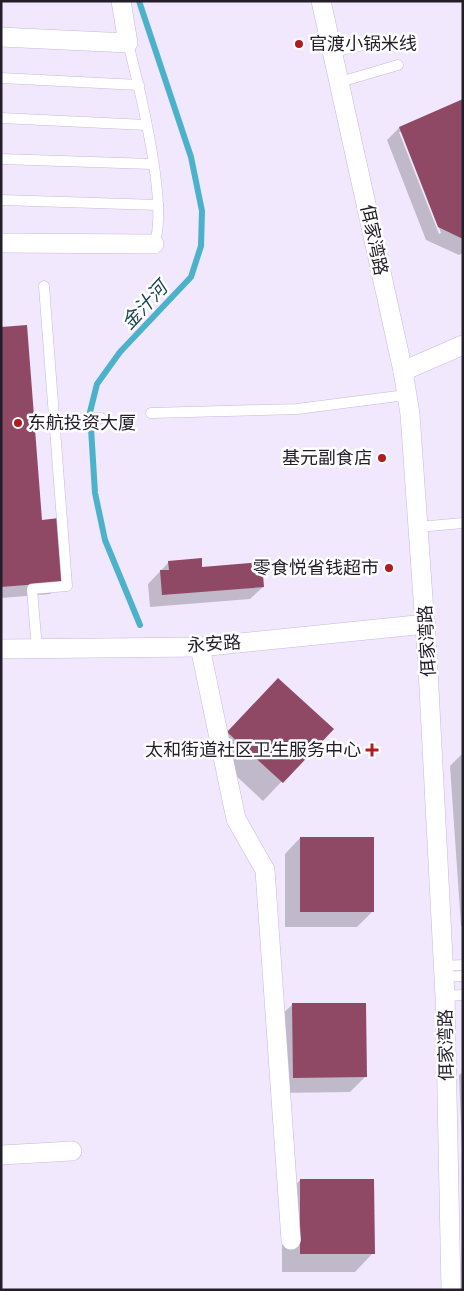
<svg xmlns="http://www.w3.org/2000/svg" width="464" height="1291" viewBox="0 0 464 1291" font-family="Mulish,'Noto Sans SC',sans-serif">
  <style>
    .shadow { fill: #0003; fill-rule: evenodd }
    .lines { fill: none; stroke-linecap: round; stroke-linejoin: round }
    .stream { stroke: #4cb1ca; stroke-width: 6 }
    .building { fill: #8f4964 }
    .lane-casing { stroke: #c7b8da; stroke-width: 11 }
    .street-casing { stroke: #c7b8da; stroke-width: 20 }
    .lane { stroke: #fff; stroke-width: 10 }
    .street { stroke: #fff; stroke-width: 19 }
    .poi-dot { fill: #ae1c20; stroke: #fff; stroke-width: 2 }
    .labels { text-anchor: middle; stroke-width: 5; stroke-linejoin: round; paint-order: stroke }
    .poi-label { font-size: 18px; fill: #231e2a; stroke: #fff; text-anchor: end }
    .street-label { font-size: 18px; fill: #231e2a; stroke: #fff }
    .water-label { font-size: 19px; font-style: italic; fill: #194651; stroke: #fff }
  </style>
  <rect width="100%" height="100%" fill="#f1e8fd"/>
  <!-- shadow -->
  <g class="shadow">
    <path d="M463,101v152l-4,2 -33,-15 -39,-100 12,-12zM399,132h3l39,101 -2,1z"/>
    <polygon points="1,329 41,521 63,582 50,594 1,598"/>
    <polygon points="169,562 201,568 263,587 250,599 150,607 148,584"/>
    <polygon points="260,698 332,729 263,801 210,751"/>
    <polygon points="463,753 463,926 461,926 450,766"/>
    <polygon points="300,838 373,911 357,927 285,927 285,854"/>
    <polygon points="293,1004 365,1077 350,1092 277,1093 277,1019"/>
    <polygon points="463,1072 463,1148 462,1148 459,1075"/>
    <polygon points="300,1180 373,1253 355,1272 282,1272 282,1199"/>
  </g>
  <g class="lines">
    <!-- stream -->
    <polyline class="stream" points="139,1 191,157 202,211 201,246 191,277 120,352 97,384 90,412 95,493 105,540 140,625"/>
  </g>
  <!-- building -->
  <g class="building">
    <polygon points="463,99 463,239 438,227 399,127"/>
    <polygon points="27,325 42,520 59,518 64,582 1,587 1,327"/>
    <polygon points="202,558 202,567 262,562 264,587 162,595 160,570 169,570 168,561"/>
    <polygon points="278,678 334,729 283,783 227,732"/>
    <rect x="300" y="837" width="74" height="75"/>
    <polygon points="292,1003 366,1003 367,1077 293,1078"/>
    <polygon points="300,1179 374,1179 375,1254 300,1254"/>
  </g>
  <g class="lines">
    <defs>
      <g id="lane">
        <path d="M128,43c11,43 41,164 26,201"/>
        <polyline points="334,52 364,45"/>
        <polyline points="1,78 139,85"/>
        <polyline points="340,82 398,65"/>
        <polyline points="1,118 146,125"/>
        <polyline points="1,159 152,164"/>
        <polyline points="1,200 158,205"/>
        <polyline points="151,413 297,409 406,395"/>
        <polyline points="79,419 101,418"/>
        <polyline points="418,527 463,523"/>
        <polyline points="37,649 32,589 67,586 44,286"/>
        <polyline points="443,966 463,965"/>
        <polyline points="443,977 463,976"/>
        <polyline points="445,996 463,995"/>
      </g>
      <g id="street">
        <polyline points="321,1 403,371 410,414 428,669 445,996 451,1290"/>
        <polyline points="1,37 128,43 121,1"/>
        <polyline points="1,243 154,244"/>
        <polyline points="403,371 463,345"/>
        <polyline points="200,647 236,819 265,870 291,1240"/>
        <polyline points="1,649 200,647 426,624"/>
        <polyline points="1,1155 72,1151"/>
      </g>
    </defs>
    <!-- lane casing -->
    <use href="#lane" class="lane-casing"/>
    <!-- street casing -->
    <use href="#street" class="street-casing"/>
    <!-- lane -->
    <use href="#lane" class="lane"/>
    <!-- street -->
    <use href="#street" class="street"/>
  </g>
  <!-- markers -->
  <g class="poi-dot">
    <circle cx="299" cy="44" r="5"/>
    <circle cx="18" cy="423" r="5"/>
    <circle cx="382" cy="458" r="5"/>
    <circle cx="389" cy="568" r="5"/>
    <path d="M369.5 742.5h5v5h5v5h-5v5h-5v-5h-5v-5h5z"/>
  </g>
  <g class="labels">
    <!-- poi labels -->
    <g class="poi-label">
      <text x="309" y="50" text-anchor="start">官渡小锅米线</text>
      <text x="28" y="429" text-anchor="start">东航投资大厦</text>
      <text x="372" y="464">基元副食店</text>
      <text x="379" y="574">零食悦省钱超市</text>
      <text x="361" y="756">太和街道社区卫生服务中心</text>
    </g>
    <!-- street labels -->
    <g class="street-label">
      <text transform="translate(374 240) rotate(78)" y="6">佴家湾路</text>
      <text transform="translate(427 641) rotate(-93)" y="6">佴家湾路</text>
      <text transform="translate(214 644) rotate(-4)" y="6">永安路</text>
      <text transform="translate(446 1045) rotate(-91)" y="6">佴家湾路</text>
    </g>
    <!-- water labels -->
    <g class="water-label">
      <text transform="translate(144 305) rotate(-47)" y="7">金汁河</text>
    </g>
  </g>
  <!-- border -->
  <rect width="464" height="1291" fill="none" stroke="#231e2a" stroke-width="5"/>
</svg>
